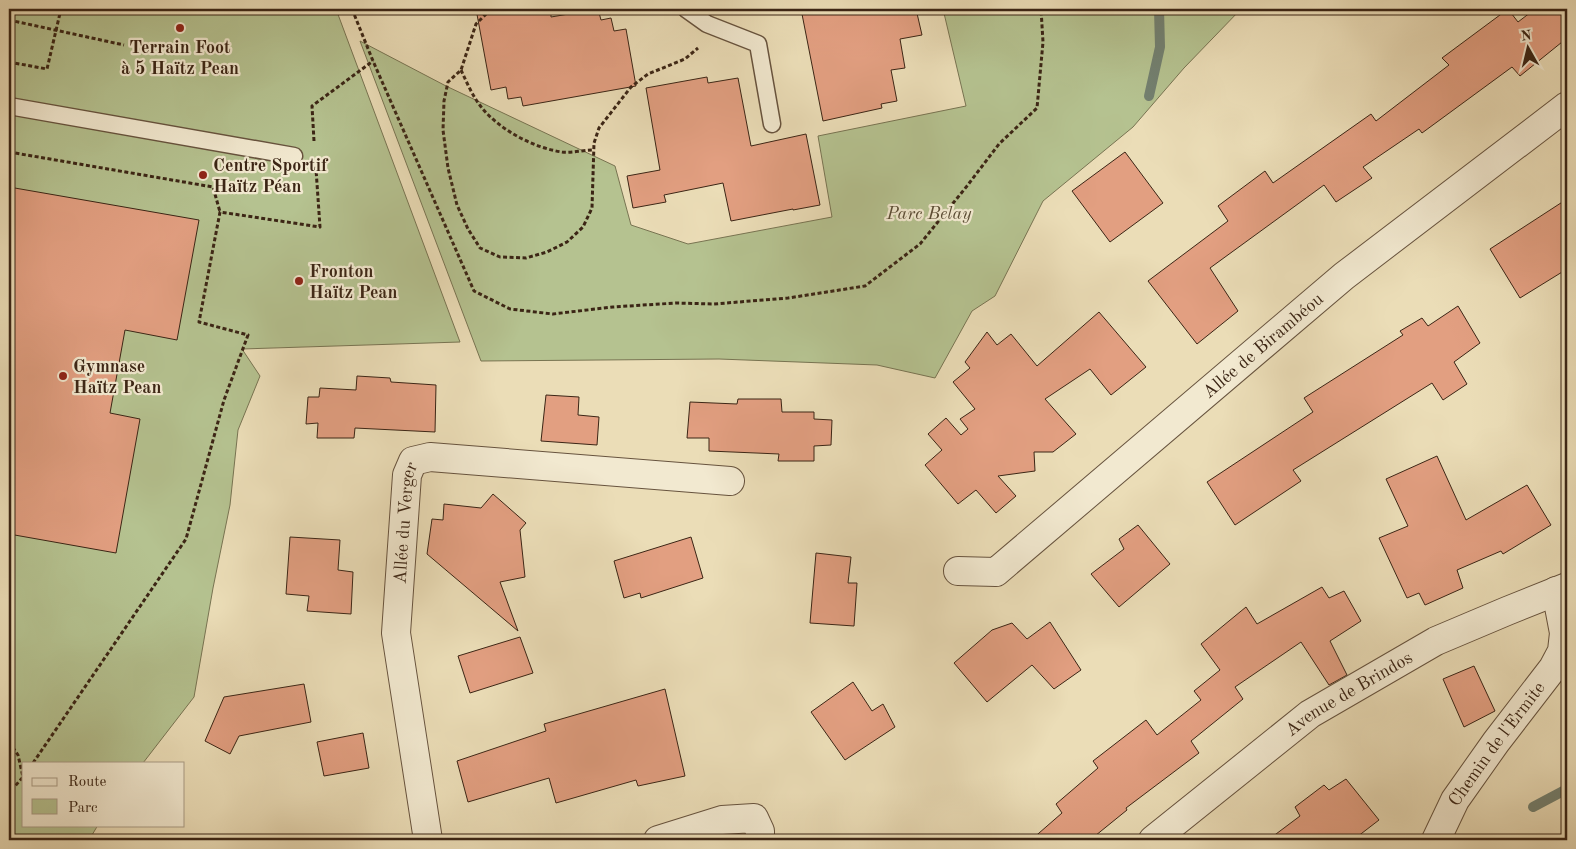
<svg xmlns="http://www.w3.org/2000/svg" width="1576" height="849" viewBox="0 0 1576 849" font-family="'Old Standard TT',serif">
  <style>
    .green { fill: #b5c290; stroke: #787452 }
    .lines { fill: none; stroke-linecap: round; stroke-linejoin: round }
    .stream { stroke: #738070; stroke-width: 10 }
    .building { fill: #e29f81; stroke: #3b2515 }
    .lane-casing { stroke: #67533e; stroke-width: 19 }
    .street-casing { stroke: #67533e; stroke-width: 30 }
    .path { stroke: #3b2515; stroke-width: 3; stroke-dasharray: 4 2.5; stroke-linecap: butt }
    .lane { stroke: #f2e9d0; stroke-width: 16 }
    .street { stroke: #f2e9d0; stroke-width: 28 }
    .poi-dot { fill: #8f2418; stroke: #f2e9d0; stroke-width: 2 }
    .labels { text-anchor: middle; stroke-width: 4.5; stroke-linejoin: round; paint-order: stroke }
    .poi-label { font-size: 18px; font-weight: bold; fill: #3b2515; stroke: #f2e9d0; text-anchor: start }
    .park-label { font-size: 18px; font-style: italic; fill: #5a4c34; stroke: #f2e9d0 }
    .street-label { font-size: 18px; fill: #3b2515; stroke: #f2e9d0 }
  </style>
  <rect width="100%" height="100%" fill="#ebddb7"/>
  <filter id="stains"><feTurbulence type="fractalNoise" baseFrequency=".004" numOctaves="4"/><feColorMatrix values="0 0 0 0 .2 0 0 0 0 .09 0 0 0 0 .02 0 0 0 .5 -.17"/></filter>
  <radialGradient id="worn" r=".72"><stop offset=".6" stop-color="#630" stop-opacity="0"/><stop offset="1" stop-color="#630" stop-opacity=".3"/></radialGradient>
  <!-- green -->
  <g class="green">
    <polygon points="9,9 336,9 460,342 242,349 260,376 238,430 230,505 213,588 194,697 143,763 24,763 24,825 98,825 89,840 9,840"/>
    <polygon points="943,9 1241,9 1184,68 1133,127 1043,201 995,296 972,311 935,378 877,365 719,359 481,361 360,41 446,86 615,166 631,225 688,244 832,217 818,136 966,106"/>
  </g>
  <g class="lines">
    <!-- stream -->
    <g class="stream">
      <polyline points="1149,96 1160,47 1159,9"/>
      <polyline points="1533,807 1567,789"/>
    </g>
  </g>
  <!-- building -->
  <g class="building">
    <polygon points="476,9 551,9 551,17 598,9 601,20 611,18 614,31 626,29 636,86 523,106 521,97 508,99 506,87 491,90"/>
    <polygon points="801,9 916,9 922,35 900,39 905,68 891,70 897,101 881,104 882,108 823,121"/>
    <polygon points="1508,9 1518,22 1535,9 1567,9 1567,38 1520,76 1512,67 1422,133 1419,129 1363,167 1372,178 1336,202 1324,185 1210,268 1238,311 1197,344 1148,281 1228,221 1218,206 1265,171 1273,183 1371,114 1376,121 1449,65 1442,58"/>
    <polygon points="707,77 708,83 738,78 751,146 806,134 820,205 793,210 793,209 731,221 723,183 664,195 666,202 633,208 627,176 660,170 646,88"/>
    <polygon points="1125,152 1163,203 1110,242 1072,191"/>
    <polygon points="9,187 199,220 177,340 125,330 110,413 140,419 116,553 9,534"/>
    <polygon points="1567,199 1567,269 1520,298 1490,249"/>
    <polygon points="1458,306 1480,343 1454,362 1467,384 1443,400 1432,383 1293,470 1301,481 1235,525 1207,482 1313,412 1304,398 1403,335 1400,331 1422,318 1428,326"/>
    <polygon points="1099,312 1146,367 1111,395 1090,369 1045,399 1076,434 1053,452 1034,452 1035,471 998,476 1016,496 996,513 976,490 958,504 925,465 942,450 928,434 946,418 961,435 968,429 960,419 975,409 953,382 970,368 965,362 987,332 997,345 1011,334 1037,366"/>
    <polygon points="357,376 390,378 391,382 436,385 435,432 355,428 354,438 317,438 318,423 306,424 308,397 319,397 320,388 356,390"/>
    <polygon points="546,395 579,397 578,415 599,417 597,445 541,441"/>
    <polygon points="738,399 781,399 782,412 814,412 814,419 832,420 831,445 814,446 814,461 778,461 779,454 709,451 709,438 687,438 690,402 737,404"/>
    <polygon points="1437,456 1466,520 1527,485 1551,525 1503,554 1501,551 1457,570 1463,588 1425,605 1419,593 1407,598 1379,538 1408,526 1386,479"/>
    <polygon points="493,494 526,523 520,530 525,577 500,582 518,631 427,554 432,519 443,520 444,504 481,508"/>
    <polygon points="1138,525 1170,564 1119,607 1091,574 1124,549 1119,539"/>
    <polygon points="290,537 340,540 338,570 353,572 351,614 307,611 309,596 286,594"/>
    <polygon points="691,537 703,578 641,598 640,593 624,598 614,561"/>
    <polygon points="816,553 851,557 848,583 857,583 854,626 810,623"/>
    <polygon points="1322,587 1329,598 1344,591 1361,621 1330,641 1347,675 1329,685 1301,642 1235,687 1243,699 1191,741 1199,753 1126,808 1127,810 1090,840 1031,840 1062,813 1056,804 1098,768 1093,761 1146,720 1157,735 1201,700 1194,691 1220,670 1201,644 1246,607 1257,624"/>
    <polygon points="1050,622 1081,670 1054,689 1032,665 987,702 954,663 992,630 1012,623 1027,639"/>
    <polygon points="520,637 533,673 470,693 458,656"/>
    <polygon points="1474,666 1495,711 1464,727 1443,679"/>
    <polygon points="853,682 872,711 883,704 895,727 845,760 811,712"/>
    <polygon points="304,684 311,722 239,736 230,754 205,741 224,697"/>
    <polygon points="665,689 685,776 638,786 636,780 556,803 549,778 468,802 457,761 546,731 544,724"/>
    <polygon points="363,733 369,768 324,776 317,742"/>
    <polygon points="1346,779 1379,820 1353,840 1268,840 1300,816 1295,807 1324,785 1329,790"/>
  </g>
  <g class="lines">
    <defs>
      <g id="lane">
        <polyline points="686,9 707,24 758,44 772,124"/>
        <polyline points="9,106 294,156"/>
      </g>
      <g id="street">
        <path id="s1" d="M958,571l38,1 348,-296 223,-170"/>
        <path id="s2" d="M428,840l-32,-207 11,-158 6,-14 17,-4 300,24"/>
        <polyline points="658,840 722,820 754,818 760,831 760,840"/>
        <path id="s3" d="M1153,840l157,-126 126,-73 71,-30 60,-24"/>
        <path id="s4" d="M1436,840l19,-40 41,-58 57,-74 9,-17 2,-18 -8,-42"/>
      </g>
    </defs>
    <!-- lane casing -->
    <use href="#lane" class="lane-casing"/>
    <!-- street casing -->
    <use href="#street" class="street-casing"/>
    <!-- path -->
    <g class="path">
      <polyline points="352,9 373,61 474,291 510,309 553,314 613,307 676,303 714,304 788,298 865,286 920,244 967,186 999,144 1037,108 1043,42 1041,9"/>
      <polyline points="491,9 476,24 461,70 448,82 444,101 443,130 448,168 457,205 468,229 480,248 500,257 526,258 547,252 567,242 583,227 592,208 594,143 599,128 631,87 648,74 685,59 698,48"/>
      <polyline points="9,20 124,45"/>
      <polyline points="9,62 47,69 61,9"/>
      <path d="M461,70c6,13 12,27 21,38 18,22 52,40 80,44 10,1 21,-2 31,-2"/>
      <polyline points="314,141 312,106 373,61"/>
      <polyline points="9,152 213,187 220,212"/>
      <polyline points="9,742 18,755 23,777 9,793"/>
      <polyline points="33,763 186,539 224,400 248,335 199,322 220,212 320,227 316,169"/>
    </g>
    <!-- lane -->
    <use href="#lane" class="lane"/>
    <!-- street -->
    <use href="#street" class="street"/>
  </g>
  <!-- markers -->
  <g class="poi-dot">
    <circle cx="180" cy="28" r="5"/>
    <circle cx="203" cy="175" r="5"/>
    <circle cx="299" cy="281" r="5"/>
    <circle cx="63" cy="376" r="5"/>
  </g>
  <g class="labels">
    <!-- poi labels -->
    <g class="poi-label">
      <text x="180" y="53" text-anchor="middle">Terrain Foot<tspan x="180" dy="21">à 5 Haïtz Pean</tspan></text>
      <text x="213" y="171">Centre Sportif<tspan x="213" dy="21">Haïtz Péan</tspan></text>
      <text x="309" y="277">Fronton<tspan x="309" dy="21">Haïtz Pean</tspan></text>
      <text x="73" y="372">Gymnase<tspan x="73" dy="21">Haïtz Pean</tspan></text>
    </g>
    <!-- park labels -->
    <g class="park-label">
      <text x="929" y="219">Parc Belay</text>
    </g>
    <!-- street labels -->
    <g class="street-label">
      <text dy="6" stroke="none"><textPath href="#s1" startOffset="388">Allée de Birambéou</textPath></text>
      <text dy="6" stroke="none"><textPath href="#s2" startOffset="320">Allée du Verger</textPath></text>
      <text dy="6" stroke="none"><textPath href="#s3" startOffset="245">Avenue de Brindos</textPath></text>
      <text dy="6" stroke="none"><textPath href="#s4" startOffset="114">Chemin de l'Ermite</textPath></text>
    </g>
  </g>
  <!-- margin -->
  <rect width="1576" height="849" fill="none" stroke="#ebddb7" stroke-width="30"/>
  <rect x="10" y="10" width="1556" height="829" fill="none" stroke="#3b2515" stroke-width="2.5"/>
  <rect x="15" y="15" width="1546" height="819" fill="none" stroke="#3b2515"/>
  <!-- legend -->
  <rect x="22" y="762" width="162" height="65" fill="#f2e9d0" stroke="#a99b85"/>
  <rect x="32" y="778" width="25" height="8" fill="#f2e9d0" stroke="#a99b85"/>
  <text x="68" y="786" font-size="15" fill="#3b2515">Route</text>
  <rect x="32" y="799" width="25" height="15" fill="#b5c290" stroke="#a99b85"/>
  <text x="68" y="812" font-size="15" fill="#3b2515">Parc</text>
  <!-- north arrow -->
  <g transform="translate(1528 48) rotate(352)" stroke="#f2e9d0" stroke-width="4" paint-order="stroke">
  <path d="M0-4L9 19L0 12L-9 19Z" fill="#3b2515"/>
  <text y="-8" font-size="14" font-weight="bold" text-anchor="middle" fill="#3b2515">N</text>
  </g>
  <rect width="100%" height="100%" filter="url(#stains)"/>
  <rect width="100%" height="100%" fill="url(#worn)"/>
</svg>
